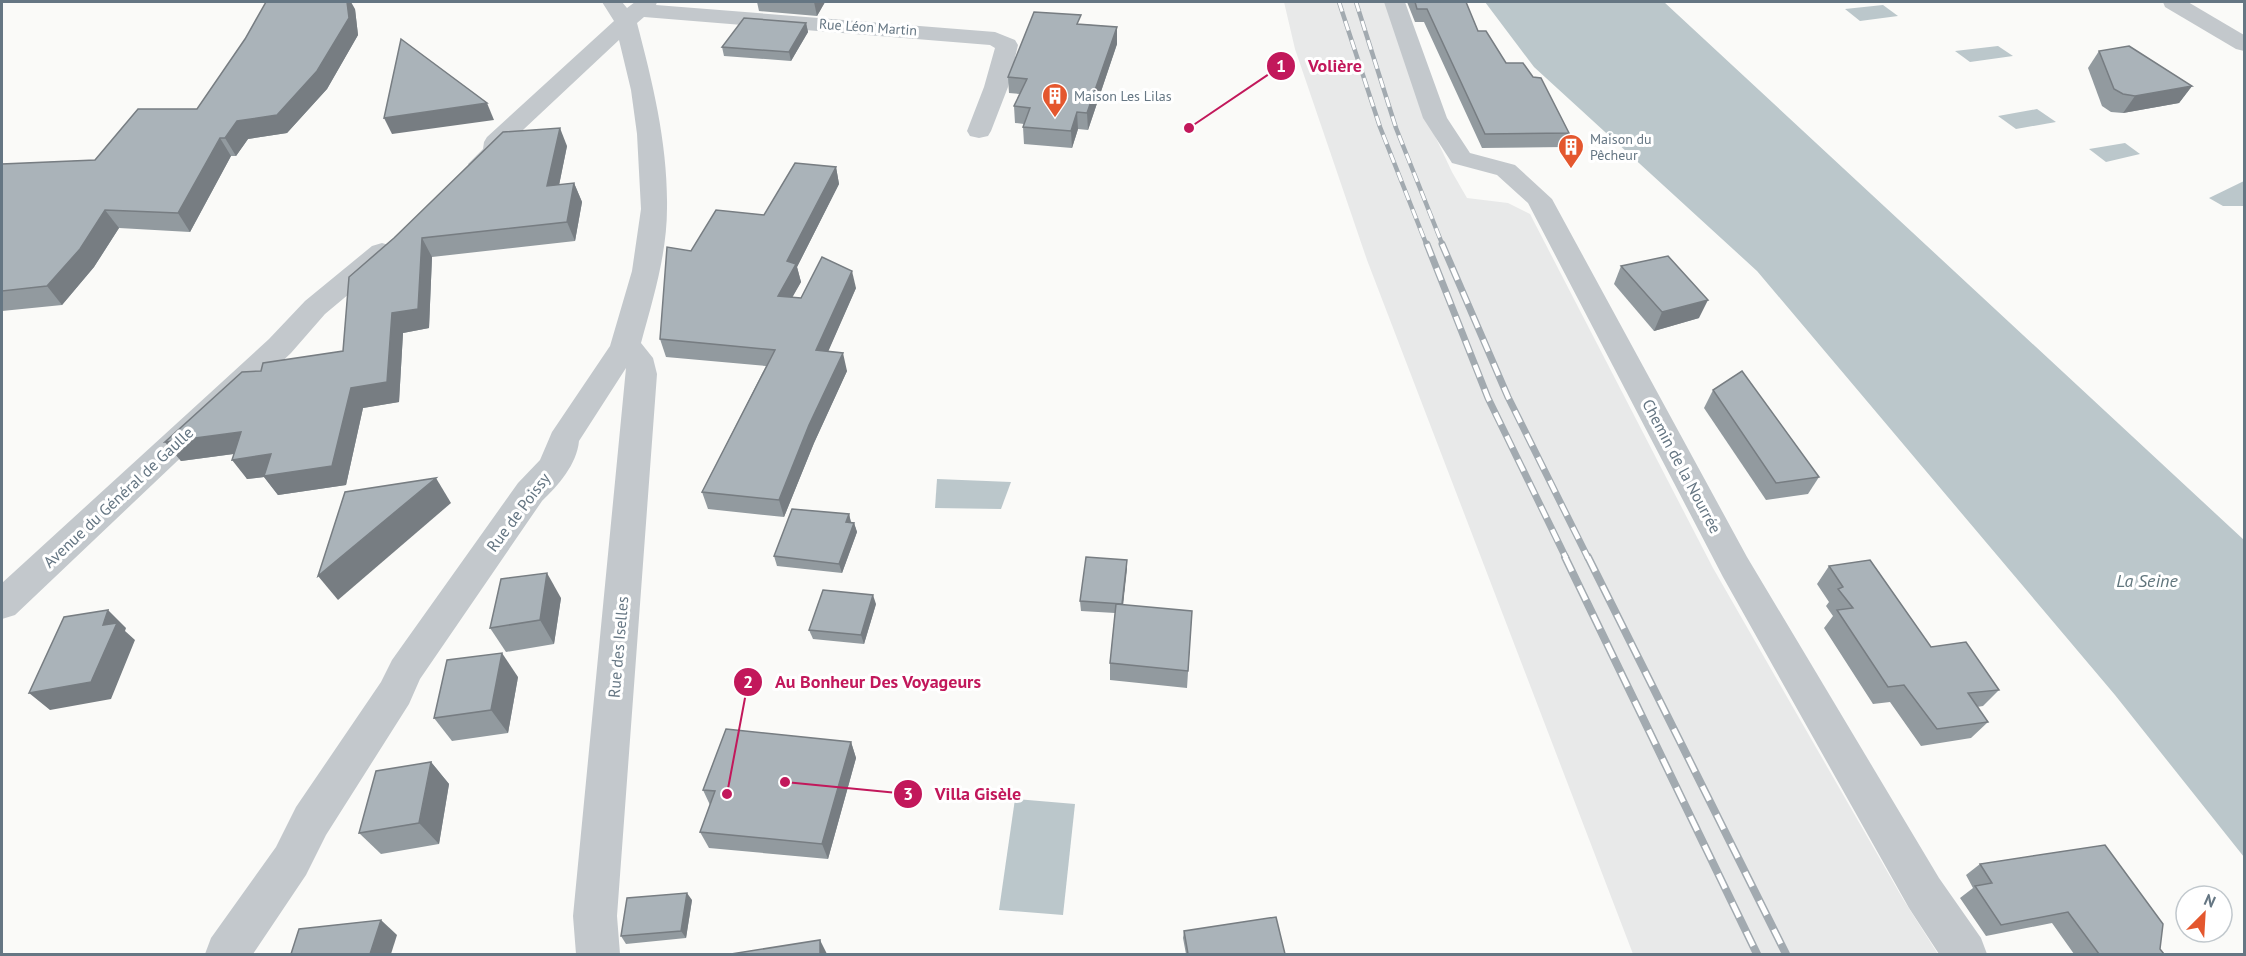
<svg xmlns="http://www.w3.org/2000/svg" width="2246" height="956" viewBox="0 0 2246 956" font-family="'PT Sans',sans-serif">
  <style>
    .built { fill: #e8e9e9 }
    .water { fill: #bbc7cb }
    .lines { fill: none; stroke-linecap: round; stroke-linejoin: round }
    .minor { fill: #c3c8cc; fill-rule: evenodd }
    .rail-far2-casing { stroke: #a2aab0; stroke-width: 4.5 }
    .rail-far1-casing { stroke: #a2aab0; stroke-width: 7 }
    .rail-casing { stroke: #a2aab0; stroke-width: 8 }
    .rail-far2 { stroke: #fff; stroke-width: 3; stroke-dasharray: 10; stroke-linecap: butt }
    .rail-far1 { stroke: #fff; stroke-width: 4.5; stroke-dasharray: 13; stroke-linecap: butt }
    .rail { stroke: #fff; stroke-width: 5; stroke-dasharray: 16; stroke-linecap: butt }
    .wall { fill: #929a9f }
    .shaded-wall { fill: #777d82 }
    .building { fill: #aab3b9; stroke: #777d82; stroke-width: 1.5 }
    .labels { text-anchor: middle; stroke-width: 6; stroke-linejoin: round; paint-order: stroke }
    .far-street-label { font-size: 14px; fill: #657683; stroke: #fff }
    .far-poi-label { font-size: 14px; fill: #657683; stroke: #fff; text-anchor: start }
    .street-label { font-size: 16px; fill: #657683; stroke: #fff }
    .water-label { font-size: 18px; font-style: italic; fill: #60757c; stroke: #fff }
    .leader { fill: none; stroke: #c2185b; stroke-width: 2 }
    .callout-dot { fill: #c2185b; stroke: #fff; stroke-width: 2 }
    .mark-label { font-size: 18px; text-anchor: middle; font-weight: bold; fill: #fff }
    .callout-label { font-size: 18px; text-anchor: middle; font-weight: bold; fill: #c2185b; stroke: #fff; stroke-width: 6; stroke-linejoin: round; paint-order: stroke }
  </style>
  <rect width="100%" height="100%" fill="#fafaf8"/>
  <!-- built -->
  <polygon class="built" points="1284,2 1386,2 1435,136 1452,172 1467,198 1508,203 1530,214 1713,568 1903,899 1938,954 1633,954 1367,260 1295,49"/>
  <!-- water -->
  <g class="water">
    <polygon points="1485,2 1664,2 2244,540 2244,857 2115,695 1757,271 1534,67"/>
    <polygon points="1883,5 1898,16 1860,21 1845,9"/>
    <polygon points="1998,46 2013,56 1970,62 1955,51"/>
    <polygon points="2037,109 2056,122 2016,129 1998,116"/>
    <polygon points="2125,143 2140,154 2106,162 2089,149"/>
    <polygon points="2244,181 2244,206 2223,206 2209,198"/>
    <polygon points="937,479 1011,482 1001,509 935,508"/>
    <polygon points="1015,799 1075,804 1063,915 999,910"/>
  </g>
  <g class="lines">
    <!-- minor -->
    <g class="minor">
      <path d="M602,2h20l5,6 8,-6h22l-1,3 339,27 20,8 3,5 -10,42 -17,44 -3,5 -9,2 -9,-2 -3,-5 17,-44 11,-39 -5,-3 -346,-28 -7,6c16,61 31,122 30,185 0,46 -14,91 -26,135l12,15 4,16 -40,542 3,38h-44l-3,-38 53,-548 -47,73c-2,23 -21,45 -37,60l-122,178 -11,25 -83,131 -20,40 -53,79h-48l6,-16 65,-91 20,-40 85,-125 11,-22 126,-177 22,-23 12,-28 58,-86 22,-75 9,-62 -4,-75 -6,-44 -12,-50 -111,104c1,18 -20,29 -36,25l-4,-5 15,-15 1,-7 3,-5 127,-116z"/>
      <polygon points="1384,2 1405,2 1447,118 1470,153 1515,165 1552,199 1747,557 1939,878 1981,938 1987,954 1939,954 1909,908 1723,577 1528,203 1497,175 1452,163 1423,118"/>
      <polygon points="2163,2 2188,2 2244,35 2244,51 2236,49 2165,7"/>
      <polygon points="382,243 392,246 396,252 392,258 325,314 291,353 15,615 2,619 2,583 269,339 305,301 372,246"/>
    </g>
    <defs>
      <g id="rail-far2">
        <polyline points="1339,2 1380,127 1427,246"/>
        <polyline points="1356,2 1396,128 1443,246"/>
      </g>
      <g id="rail-far1">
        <polyline points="1427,244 1488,398 1566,558"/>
        <polyline points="1442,244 1508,397 1588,558"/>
      </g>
      <g id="rail">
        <polyline points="1565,557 1757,954"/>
        <polyline points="1588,557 1786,954"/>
      </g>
    </defs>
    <!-- rail-far2 casing -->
    <use href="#rail-far2" class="rail-far2-casing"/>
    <!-- rail-far1 casing -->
    <use href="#rail-far1" class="rail-far1-casing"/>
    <!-- rail casing -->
    <use href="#rail" class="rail-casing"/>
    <!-- rail-far2 -->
    <use href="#rail-far2" class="rail-far2"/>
    <!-- rail-far1 -->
    <use href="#rail-far1" class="rail-far1"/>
    <!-- rail -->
    <use href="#rail" class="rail"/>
  </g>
  <!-- wall -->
  <g class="wall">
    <polygon points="757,2 825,2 817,16 759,11"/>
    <polygon points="1407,2 1466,2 1478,31 1569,133 1564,147 1482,148 1424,22 1415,22"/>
    <polygon points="355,9 358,35 327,89 287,133 248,139 236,156 231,156 190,232 119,228 94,267 62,305 2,311 2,164 95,160 197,109"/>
    <polygon points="806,23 808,32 791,61 724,56 722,47"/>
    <polygon points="1081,24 1117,27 1117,44 1088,130 1078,129 1072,148 1024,144 1023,127 1024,124 1015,123 1014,106 1020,94 1009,93 1008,77"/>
    <polygon points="2099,51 2192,86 2179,103 2123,113 2111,112 2102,106 2088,68"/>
    <polygon points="567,146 559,185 574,183 582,202 575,241 432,257 429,328 403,333 399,402 363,408 346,485 278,495 264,477 247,479 234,454 181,461 165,442 261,371 343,351 349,277"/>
    <polygon points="836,167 839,184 797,267 801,282 792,297 801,298 856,288 828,351 847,371 814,443 784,517 708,509 702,492 766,366 666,357 660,339 691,251 764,215"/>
    <polygon points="1621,266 1699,318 1654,331 1614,284"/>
    <polygon points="1713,390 1819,477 1808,494 1766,500 1704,408"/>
    <polygon points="849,514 851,522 854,523 857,532 842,573 777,566 774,556"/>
    <polygon points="1127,560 1123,605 1192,611 1187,688 1110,680 1110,663 1115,613 1081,611 1080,601"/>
    <polygon points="1829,566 1931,647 1999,690 1983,706 1977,707 1988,722 1971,738 1921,746 1890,702 1873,704 1824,628 1833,616 1826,606 1829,602 1817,584"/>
    <polygon points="561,598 554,644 506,652 490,628"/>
    <polygon points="876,604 864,644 813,639 809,630"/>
    <polygon points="518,677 508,733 452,741 434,718"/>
    <polygon points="851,742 856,758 828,859 709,848 700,832 710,805 703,790"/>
    <polygon points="431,762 449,784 439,844 381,854 359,833"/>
    <polygon points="1980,864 2160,949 2164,954 2074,954 2052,923 1986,936 1960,898 1973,888 1966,875"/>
    <polygon points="692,900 686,938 626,944 621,936"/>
    <polygon points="1184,931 1285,954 1186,954 1183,938"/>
  </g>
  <!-- shaded-wall -->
  <g class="shaded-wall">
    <polygon points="347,2 351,2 355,9 358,35 327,89 287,133 248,139 236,156 225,138 237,121"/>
    <polygon points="814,2 825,2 817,16"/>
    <polygon points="806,23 808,32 791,61 789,52"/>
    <polygon points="1117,27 1117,44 1088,130 1087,113"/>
    <polygon points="2192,86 2179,103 2123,113 2135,96"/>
    <polygon points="487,103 494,120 392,134 384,118"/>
    <polygon points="1077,112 1078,129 1072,148 1071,131"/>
    <polygon points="560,128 567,146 555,205 547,186"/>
    <polygon points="220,138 231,156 190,232 178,213"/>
    <polygon points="836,167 839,184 797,267 801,282 783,314 778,296 787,261"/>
    <polygon points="574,183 582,202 575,241 567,222"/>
    <polygon points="105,210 119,228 94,267 62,305 47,286"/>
    <polygon points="422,238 432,257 429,328 403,333 399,402 363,408 346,485 278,495 264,477 247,479 232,460 271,454 351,388 392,313"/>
    <polygon points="852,271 856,288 821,368 816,350"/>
    <polygon points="1708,300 1699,318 1654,331 1662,312"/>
    <polygon points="843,353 847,371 814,443 784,517 779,500 809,425"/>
    <polygon points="241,432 255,451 181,461 165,442"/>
    <polygon points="436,478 451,503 338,600 318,576"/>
    <polygon points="849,514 851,523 846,522"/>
    <polygon points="854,523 857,532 842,573 839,564"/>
    <polygon points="1127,560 1127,569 1122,614 1122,604"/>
    <polygon points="547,573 561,598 554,644 540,620"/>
    <polygon points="873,595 876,604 864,644 861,635"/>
    <polygon points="108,610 126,628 125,631 135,640 111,699 50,710 29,693 103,625"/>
    <polygon points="502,653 518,677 508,733 491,710"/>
    <polygon points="851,742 856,758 828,859 822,844"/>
    <polygon points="431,762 449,784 439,844 419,823"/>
    <polygon points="687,893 692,900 686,938 681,931"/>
    <polygon points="381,920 397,935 391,954 370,954"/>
    <polygon points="820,940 827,954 820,954"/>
  </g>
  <!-- building -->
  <g class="building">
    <polygon points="266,2 347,2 349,18 317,71 277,115 237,121 225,138 220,138 178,213 105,210 80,249 47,286 2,291 2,164 95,160 138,109 197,109 245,39"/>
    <polygon points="1415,2 1466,2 1478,31 1486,31 1506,63 1523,63 1533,77 1541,78 1569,133 1485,134 1427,9 1417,9"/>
    <polygon points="1034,12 1081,15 1077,24 1117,27 1087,113 1077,112 1071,131 1023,127 1030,108 1014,106 1027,79 1008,77"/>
    <polygon points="744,18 806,23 789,52 722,47"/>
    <polygon points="401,39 487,103 384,118"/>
    <polygon points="2129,46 2192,86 2135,96 2123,94 2114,89 2099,51"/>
    <polygon points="560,128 547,186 574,183 567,222 422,238 418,309 392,313 387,382 351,388 332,466 264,476 271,454 232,460 241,432 165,442 242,372 261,371 263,363 343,351 349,277 394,238 503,132"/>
    <polygon points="795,163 836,167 787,261 796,264 778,296 801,298 822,257 852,271 816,350 843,353 809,425 779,500 702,492 775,350 660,339 667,247 691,251 716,210 764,215"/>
    <polygon points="1668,256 1708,300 1662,312 1621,266"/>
    <polygon points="1742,371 1819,477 1776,483 1713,390"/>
    <polygon points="436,478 318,576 345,492"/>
    <polygon points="792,509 849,514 846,522 854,523 839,564 774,556"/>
    <polygon points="1086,557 1127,560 1122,604 1080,601"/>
    <polygon points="1870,560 1931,647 1966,642 1999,690 1968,693 1988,722 1937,729 1904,685 1888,687 1837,610 1853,608 1838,589 1843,587 1829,566"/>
    <polygon points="547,573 540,620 490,628 501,579"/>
    <polygon points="823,590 873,595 861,635 809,630"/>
    <polygon points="1116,604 1192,611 1188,671 1110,663"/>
    <polygon points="108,610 103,625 117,623 91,682 29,693 64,617"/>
    <polygon points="502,653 491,710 434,718 447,660"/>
    <polygon points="726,729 851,742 822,844 700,832 715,791 703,790"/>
    <polygon points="431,762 419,823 359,833 376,771"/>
    <polygon points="2105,845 2163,924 2160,949 2164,954 2099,954 2068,912 2001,925 1975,886 1992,883 1980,864"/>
    <polygon points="687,893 681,931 621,936 627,898"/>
    <polygon points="1276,917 1285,954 1188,954 1184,931"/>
    <polygon points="381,920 370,954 291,954 299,929"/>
    <polygon points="820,940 820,954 731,954"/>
  </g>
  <!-- icons -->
  <defs>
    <symbol id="building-pin" viewBox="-11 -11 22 30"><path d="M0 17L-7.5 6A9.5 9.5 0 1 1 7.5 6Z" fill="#e4572e" stroke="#fff"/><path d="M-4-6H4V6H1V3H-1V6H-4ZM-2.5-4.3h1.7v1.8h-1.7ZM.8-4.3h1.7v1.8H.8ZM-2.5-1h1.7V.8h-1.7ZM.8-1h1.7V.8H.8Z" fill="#fff"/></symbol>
  </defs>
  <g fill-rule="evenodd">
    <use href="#building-pin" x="1040" y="81" width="30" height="40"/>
    <use href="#building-pin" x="1556" y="132" width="30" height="40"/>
  </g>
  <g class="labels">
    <!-- far-street labels -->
    <g class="far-street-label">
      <text transform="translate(868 27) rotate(4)" y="5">Rue Léon Martin</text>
    </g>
    <!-- far-poi labels -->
    <g class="far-poi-label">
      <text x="1074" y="101">Maison Les Lilas</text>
      <text x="1590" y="144">Maison du<tspan x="1590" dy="16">Pêcheur</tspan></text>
    </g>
    <!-- street labels -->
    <g class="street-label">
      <text transform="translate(1682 466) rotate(62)" y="6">Chemin de la Nourrée</text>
      <text transform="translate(118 497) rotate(-43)" y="6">Avenue du Général de Gaulle</text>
      <text transform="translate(518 512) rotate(-53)" y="6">Rue de Poissy</text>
      <text transform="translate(618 647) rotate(-85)" y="6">Rue des Iselles</text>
    </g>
    <!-- water labels -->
    <g class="water-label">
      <text x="2147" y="587">La Seine</text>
    </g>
  </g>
  <!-- callouts -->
  <path class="leader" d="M1189 128L1281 66M727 794L748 682M785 782L908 794"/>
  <g class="callout-dot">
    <circle cx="1189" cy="128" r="6"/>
    <circle cx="727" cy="794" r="6"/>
    <circle cx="785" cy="782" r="6"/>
    <circle cx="1281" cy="66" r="15"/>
    <circle cx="748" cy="682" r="15"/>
    <circle cx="908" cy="794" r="15"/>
  </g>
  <g class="mark-label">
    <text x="1281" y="72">1</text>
    <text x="748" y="688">2</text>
    <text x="908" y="800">3</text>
  </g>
  <g class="callout-label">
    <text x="1335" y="72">Volière</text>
    <text x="878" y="688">Au Bonheur Des Voyageurs</text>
    <text x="978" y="800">Villa Gisèle</text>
  </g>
  <!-- border -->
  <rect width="2246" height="956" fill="none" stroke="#657683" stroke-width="6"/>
  <!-- north arrow -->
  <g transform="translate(2204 914) rotate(24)"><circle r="28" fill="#ffffff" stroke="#c1c8cd" stroke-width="1.5"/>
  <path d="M0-4.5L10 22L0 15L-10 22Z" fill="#e4572e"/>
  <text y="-9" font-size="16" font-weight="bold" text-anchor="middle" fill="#657683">N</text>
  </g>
</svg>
